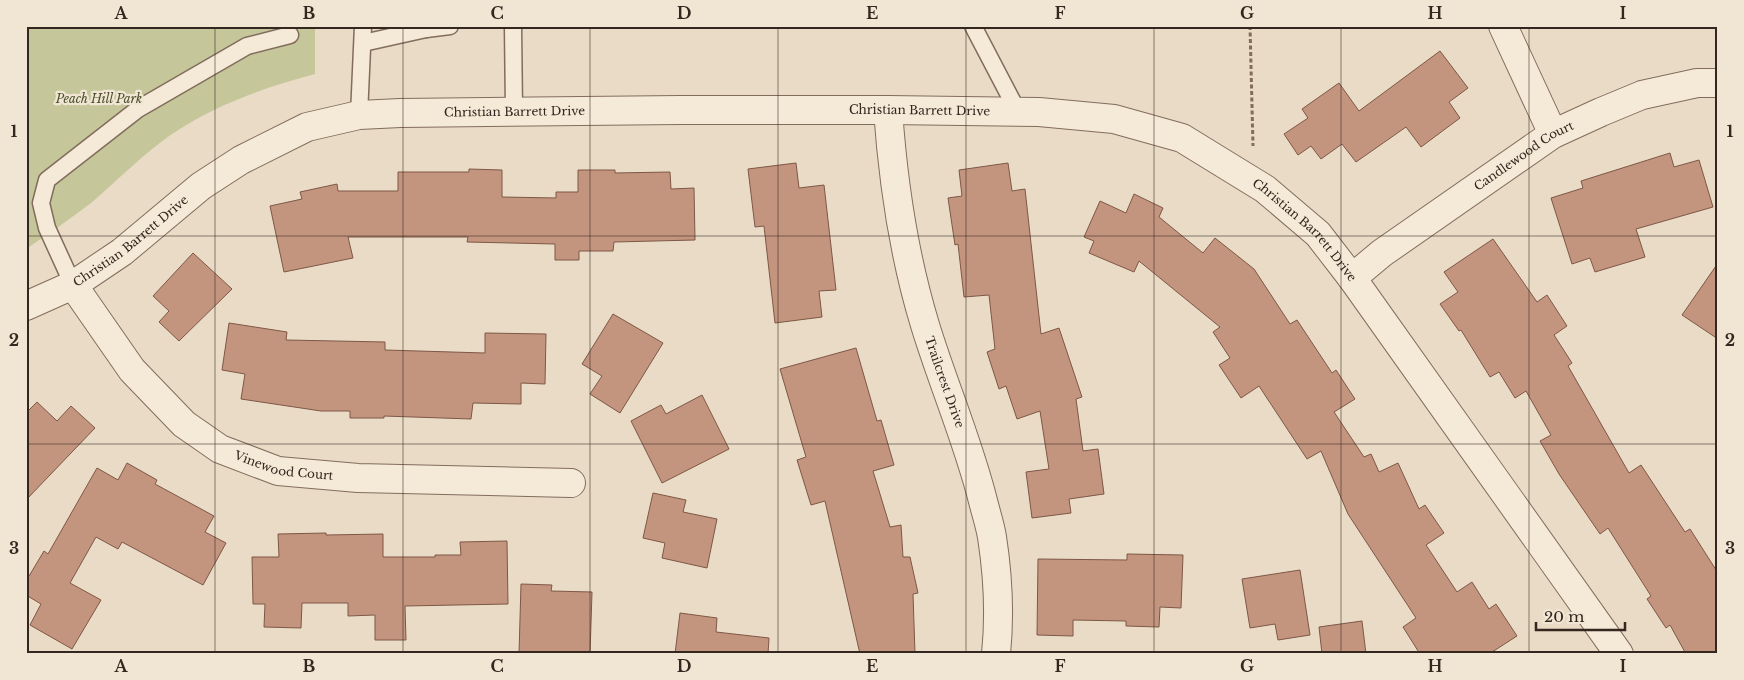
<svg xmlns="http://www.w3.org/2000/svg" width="1744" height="680" viewBox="0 0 1744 680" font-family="'Libre Baskerville',serif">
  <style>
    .green { fill: #c5c69a }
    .building { fill: #c3957f; stroke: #7e5746 }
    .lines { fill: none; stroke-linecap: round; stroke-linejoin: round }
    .service-casing { stroke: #826d5d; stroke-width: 19 }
    .minor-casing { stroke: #826d5d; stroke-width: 30 }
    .tertiary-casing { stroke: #826d5d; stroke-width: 30 }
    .path { stroke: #826d5d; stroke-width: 3; stroke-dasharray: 4 2.5; stroke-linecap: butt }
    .service { stroke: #f5e9d7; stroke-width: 16 }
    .minor { stroke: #f5e9d7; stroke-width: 28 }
    .tertiary { stroke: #f5e9d7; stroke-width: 28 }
    .grid { fill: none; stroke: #34271f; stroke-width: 1; stroke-opacity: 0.55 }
    .labels { text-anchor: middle; stroke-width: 4.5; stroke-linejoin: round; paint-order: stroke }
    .park-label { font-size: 12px; font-style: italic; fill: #484e28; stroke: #f1e6d4 }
    .street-label { font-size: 12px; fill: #34271f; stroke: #f1e6d4 }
    .neatline { fill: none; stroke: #34271f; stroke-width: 2 }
    .grid-label { font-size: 16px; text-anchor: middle; font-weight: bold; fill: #34271f }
  </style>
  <rect width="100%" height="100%" fill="#e9dbc5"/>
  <!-- green -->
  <path class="green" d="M26,26h289v48c-50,13 -100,31 -143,60 -29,20 -54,46 -81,69 -21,16 -43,31 -65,46z"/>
  <!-- building -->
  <g class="building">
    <polygon points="1440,51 1468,88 1449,102 1460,118 1421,147 1406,127 1356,162 1342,144 1321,159 1311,146 1298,155 1284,134 1308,118 1302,109 1339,83 1359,111"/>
    <polygon points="1670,153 1674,167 1699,160 1713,207 1636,229 1645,257 1595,272 1590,258 1572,264 1551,198 1583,188 1581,181"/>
    <polygon points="796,163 799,188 824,185 836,290 819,291 822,317 775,323 764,226 755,227 748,169"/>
    <polygon points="1008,163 1012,191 1025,189 1041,334 1059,328 1082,397 1076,399 1083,451 1098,449 1104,494 1069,499 1071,513 1032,518 1026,472 1049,469 1040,411 1017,419 1006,386 999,389 987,352 995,349 989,295 964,297 958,244 955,245 948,198 962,196 959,170"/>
    <polygon points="469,169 502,170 502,197 556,198 556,192 578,192 578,170 615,170 615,173 670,172 671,189 694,188 695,240 614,242 613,251 579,251 579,260 555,260 555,244 467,242 468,237 348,237 353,258 284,272 270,206 302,199 300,192 337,184 338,191 398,191 398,172 469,172"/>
    <polygon points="1134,194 1163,208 1159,217 1203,253 1215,238 1254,269 1290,324 1297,320 1332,373 1336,370 1355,399 1334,412 1364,457 1371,454 1379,472 1398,463 1419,509 1425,505 1444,533 1426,545 1457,592 1472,582 1489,609 1496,604 1517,636 1489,654 1420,654 1403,627 1416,618 1348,514 1321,451 1307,459 1259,386 1241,398 1219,365 1230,358 1213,332 1220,327 1139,261 1134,272 1089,253 1094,241 1084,237 1100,201 1126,213"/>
    <polygon points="1493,239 1537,302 1547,295 1567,326 1554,335 1572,363 1568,366 1629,473 1641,465 1685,532 1690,529 1718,573 1718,654 1686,654 1670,625 1666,628 1647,599 1651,596 1608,528 1600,534 1559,474 1540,441 1551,435 1526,391 1515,398 1499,372 1490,377 1461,330 1459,331 1440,304 1458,292 1444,272"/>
    <polygon points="193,253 232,289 179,341 159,322 169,311 153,296"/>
    <polygon points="1718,263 1718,339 1682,315"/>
    <polygon points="613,314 663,343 620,413 590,394 602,376 582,364"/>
    <polygon points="229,323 287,332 286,340 385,342 385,350 485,353 485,333 546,334 545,384 521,383 521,404 473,403 471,419 384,416 384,418 350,418 350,411 321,411 241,399 245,374 222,370"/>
    <polygon points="856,348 877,421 881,420 894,465 873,471 890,527 901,525 903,557 910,557 918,593 913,594 915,654 860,654 825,501 811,505 797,460 806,457 780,369"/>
    <polygon points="702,395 729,449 662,483 631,421 661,405 666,414"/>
    <polygon points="37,402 57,421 71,406 95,428 26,500 26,413"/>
    <polygon points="127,463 157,480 155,484 214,516 205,532 226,543 203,585 122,542 118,549 96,537 70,583 101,600 72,649 30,625 41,604 26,595 26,581 44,551 48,554 97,468 118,480"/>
    <polygon points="653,493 686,500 683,512 717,519 707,568 662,558 665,543 643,538"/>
    <polygon points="326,533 326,535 383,534 383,557 435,557 435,555 461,555 460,542 507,541 508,604 405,606 406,640 375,640 375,615 348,616 348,603 302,603 301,628 264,627 265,604 253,604 252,557 279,557 278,534"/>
    <polygon points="1127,554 1183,555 1181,608 1160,607 1159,627 1126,626 1126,621 1073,620 1073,636 1037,635 1038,559 1127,560"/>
    <polygon points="1300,570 1310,635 1278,640 1275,624 1250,628 1242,579"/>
    <polygon points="521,584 552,585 551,591 592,592 590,654 519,654"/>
    <polygon points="680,613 717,618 716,632 769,638 768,654 675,654"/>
    <polygon points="1362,621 1366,654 1322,654 1319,627"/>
  </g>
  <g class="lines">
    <defs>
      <g id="service">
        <polyline points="513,26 514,112"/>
        <polyline points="973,26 1018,112"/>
        <polyline points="426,29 450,26"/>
        <polyline points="363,43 426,29 426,26"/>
        <polyline points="359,115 363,26"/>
        <polyline points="73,285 47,228 41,203 47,180 138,109 247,46 290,35"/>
      </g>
      <g id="minor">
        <polyline points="1503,26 1553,134"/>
        <path id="s1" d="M888,110c5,72 16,146 37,215 18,59 43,116 58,176 3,12 7,24 9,36 6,39 8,78 4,117"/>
        <path id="s2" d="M1352,278l30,-25 171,-119 48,-22 41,-17 55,-12h21"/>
        <path id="s3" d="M73,285l59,85 52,54 36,25 58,22 80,7 213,5"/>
      </g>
      <g id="tertiary">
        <path id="s4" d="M26,306l47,-21 49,-33 79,-66 40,-26 66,-33 52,-12 41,-2 280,-3h208l151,2 75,7 68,19 83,51 53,45 34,44 267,376"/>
      </g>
    </defs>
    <!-- service casing -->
    <use href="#service" class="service-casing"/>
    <!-- minor casing -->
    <use href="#minor" class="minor-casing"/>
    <!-- tertiary casing -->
    <use href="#tertiary" class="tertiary-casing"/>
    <!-- path -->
    <polyline class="path" points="1250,26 1253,146"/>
    <!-- service -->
    <use href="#service" class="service"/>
    <!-- minor -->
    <use href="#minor" class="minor"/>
    <!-- tertiary -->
    <use href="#tertiary" class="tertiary"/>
  </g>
  <!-- grid -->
  <path class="grid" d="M215,26v628M403,26v628M590,26v628M778,26v628M966,26v628M1154,26v628M1341,26v628M1529,26v628M26,236h1692M26,444h1692"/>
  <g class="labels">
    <!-- park labels -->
    <g class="park-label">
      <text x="99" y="103">Peach Hill Park</text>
    </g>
    <!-- street labels -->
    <g class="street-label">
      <text dy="4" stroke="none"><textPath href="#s4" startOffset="949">Christian Barrett Drive</textPath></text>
      <text dy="4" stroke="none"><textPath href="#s4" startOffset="544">Christian Barrett Drive</textPath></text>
      <text dy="4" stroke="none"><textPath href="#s2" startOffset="211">Candlewood Court</textPath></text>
      <text dy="4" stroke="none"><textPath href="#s4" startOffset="1369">Christian Barrett Drive</textPath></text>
      <text dy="4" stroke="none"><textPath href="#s4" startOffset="124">Christian Barrett Drive</textPath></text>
      <text dy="4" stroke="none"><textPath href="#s1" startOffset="279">Trailcrest Drive</textPath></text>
      <text dy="4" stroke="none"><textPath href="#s3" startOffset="289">Vinewood Court</textPath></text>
    </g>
  </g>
  <!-- border -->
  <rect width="1744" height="680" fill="none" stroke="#f1e6d4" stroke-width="55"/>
  <!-- scale -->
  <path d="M1536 622v8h89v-8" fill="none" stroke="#34271f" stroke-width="2.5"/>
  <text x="1544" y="622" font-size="15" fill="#34271f" stroke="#f1e6d4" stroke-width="4" paint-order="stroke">20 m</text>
  <rect x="28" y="28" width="1688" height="624" class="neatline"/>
  <g class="grid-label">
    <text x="121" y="19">A</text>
    <text x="309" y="19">B</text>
    <text x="497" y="19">C</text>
    <text x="684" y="19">D</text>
    <text x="872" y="19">E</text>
    <text x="1060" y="19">F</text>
    <text x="1247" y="19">G</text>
    <text x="1435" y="19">H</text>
    <text x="1623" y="19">I</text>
    <text x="14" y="137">1</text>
    <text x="1730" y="137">1</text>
    <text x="14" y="346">2</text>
    <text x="1730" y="346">2</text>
    <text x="14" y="554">3</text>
    <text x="1730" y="554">3</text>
    <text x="121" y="672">A</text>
    <text x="309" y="672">B</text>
    <text x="497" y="672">C</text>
    <text x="684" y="672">D</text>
    <text x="872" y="672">E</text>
    <text x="1060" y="672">F</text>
    <text x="1247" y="672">G</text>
    <text x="1435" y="672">H</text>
    <text x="1623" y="672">I</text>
  </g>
</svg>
